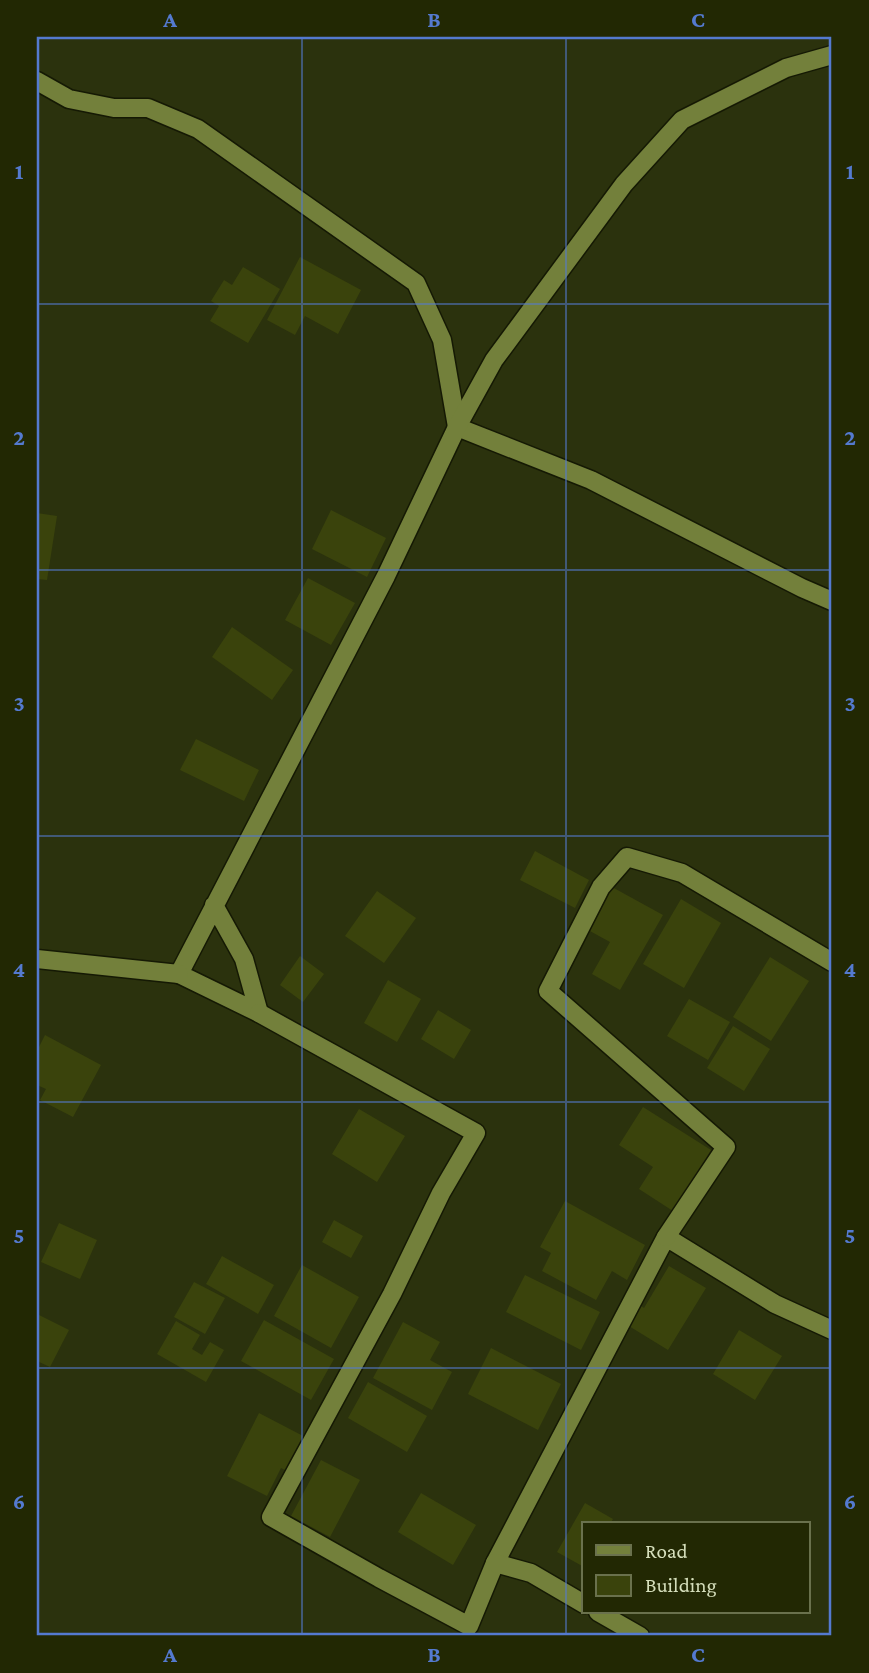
<svg xmlns="http://www.w3.org/2000/svg" width="869" height="1673" viewBox="0 0 869 1673" font-family="'Crimson Pro',serif">
  <style>
    .building { fill: #3a430c }
    .lines { fill: none; stroke-linecap: round; stroke-linejoin: round }
    .minor-casing { stroke: #151904; stroke-width: 21 }
    .minor { stroke: #73803b; stroke-width: 18 }
    .grid { fill: none; stroke: #547ad0; stroke-width: 2; stroke-opacity: 0.55 }
    .neatline { fill: none; stroke: #547ad0; stroke-width: 2.5 }
    .grid-label { font-size: 23px; text-anchor: middle; font-weight: bold; fill: #547ad0 }
  </style>
  <rect width="100%" height="100%" fill="#2b320d"/>
  <!-- building -->
  <g class="building">
    <polygon points="300,257 361,290 338,334 305,316 295,335 267,320"/>
    <polygon points="243,267 280,289 248,343 210,321 219,306 211,301 224,280 232,285"/>
    <polygon points="331,510 386,538 367,577 312,549"/>
    <polygon points="37,513 57,516 47,580 37,579"/>
    <polygon points="308,578 355,603 331,645 285,620"/>
    <polygon points="232,627 293,670 272,700 212,657"/>
    <polygon points="196,739 259,770 244,801 180,770"/>
    <polygon points="535,851 589,880 575,908 520,880"/>
    <polygon points="612,887 663,915 620,990 592,974 610,942 588,930"/>
    <polygon points="377,891 416,918 384,963 345,936"/>
    <polygon points="681,899 721,923 684,988 643,964"/>
    <polygon points="300,956 324,974 303,1002 280,985"/>
    <polygon points="770,957 809,981 771,1041 733,1017"/>
    <polygon points="388,980 421,999 397,1042 364,1023"/>
    <polygon points="689,999 730,1022 708,1060 667,1036"/>
    <polygon points="438,1010 471,1030 454,1059 421,1039"/>
    <polygon points="733,1026 770,1049 744,1091 707,1068"/>
    <polygon points="45,1035 101,1065 73,1117 40,1100 46,1089 37,1085 37,1051"/>
    <polygon points="643,1107 711,1150 673,1211 639,1189 653,1167 619,1145"/>
    <polygon points="359,1109 405,1136 377,1182 332,1154"/>
    <polygon points="565,1201 645,1245 627,1280 612,1271 596,1300 542,1271 551,1253 540,1247"/>
    <polygon points="334,1220 363,1236 351,1258 322,1242"/>
    <polygon points="59,1223 97,1240 80,1279 41,1262"/>
    <polygon points="222,1256 274,1285 258,1314 206,1284"/>
    <polygon points="302,1265 359,1297 331,1348 274,1316"/>
    <polygon points="669,1266 706,1288 668,1350 624,1323 637,1303 644,1308"/>
    <polygon points="525,1275 600,1312 581,1350 506,1312"/>
    <polygon points="194,1282 225,1298 205,1334 174,1317"/>
    <polygon points="37,1314 69,1330 50,1367 37,1361"/>
    <polygon points="264,1320 334,1359 311,1400 241,1361"/>
    <polygon points="176,1321 200,1335 192,1349 202,1355 210,1342 224,1350 206,1382 157,1354"/>
    <polygon points="403,1322 440,1342 430,1360 452,1372 432,1410 373,1378"/>
    <polygon points="739,1330 782,1356 755,1400 713,1374"/>
    <polygon points="491,1348 561,1384 538,1430 468,1394"/>
    <polygon points="368,1382 427,1416 407,1452 348,1418"/>
    <polygon points="259,1413 307,1438 289,1472 281,1468 267,1496 227,1476"/>
    <polygon points="321,1460 360,1480 330,1537 291,1516"/>
    <polygon points="421,1493 476,1525 453,1565 398,1532"/>
    <polygon points="585,1503 613,1519 610,1524 584,1524 584,1567 557,1552"/>
  </g>
  <g class="lines">
    <defs>
      <g id="minor">
        <polyline points="37,81 69,99 114,108 148,108 198,129 416,283 442,340 457,427 591,480 802,588 832,601"/>
        <polyline points="214,905 244,959 259,1013 179,974 386,576 457,427 494,360 624,184 682,120 786,68 832,55"/>
        <polyline points="37,959 179,974"/>
        <polyline points="259,1013 476,1133 441,1193 392,1294 271,1517 379,1578 469,1626 495,1563 666,1237 775,1304 832,1330"/>
        <polyline points="666,1237 726,1147 548,991 601,887 627,857 682,873 832,962"/>
        <polyline points="495,1563 531,1573 584,1604"/>
        <polyline points="598,1612 640,1636"/>
      </g>
    </defs>
    <!-- minor casing -->
    <use href="#minor" class="minor-casing"/>
    <!-- minor -->
    <use href="#minor" class="minor"/>
  </g>
  <!-- grid -->
  <path class="grid" d="M302,37v1599M566,37v1599M37,304h795M37,570h795M37,836h795M37,1102h795M37,1368h795"/>
  <!-- border -->
  <rect width="869" height="1673" fill="none" stroke="#222803" stroke-width="77"/>
  <!-- legend -->
  <rect x="582" y="1522" width="228" height="91" fill="#222803" stroke="#6a714d" stroke-width="2"/>
  <rect x="596" y="1545" width="35" height="10" fill="#73803b" stroke="#6a714d" stroke-width="2"/>
  <text x="645" y="1558" font-size="21" fill="#d6dfbc">Road</text>
  <rect x="596" y="1575" width="35" height="21" fill="#3a430c" stroke="#6a714d" stroke-width="2"/>
  <text x="645" y="1592" font-size="21" fill="#d6dfbc">Building</text>
  <rect x="38" y="38" width="792" height="1596" class="neatline"/>
  <g class="grid-label">
    <text x="170" y="27">A</text>
    <text x="434" y="27">B</text>
    <text x="698" y="27">C</text>
    <text x="19" y="179">1</text>
    <text x="850" y="179">1</text>
    <text x="19" y="445">2</text>
    <text x="850" y="445">2</text>
    <text x="19" y="711">3</text>
    <text x="850" y="711">3</text>
    <text x="19" y="977">4</text>
    <text x="850" y="977">4</text>
    <text x="19" y="1243">5</text>
    <text x="850" y="1243">5</text>
    <text x="19" y="1509">6</text>
    <text x="850" y="1509">6</text>
    <text x="170" y="1662">A</text>
    <text x="434" y="1662">B</text>
    <text x="698" y="1662">C</text>
  </g>
</svg>
